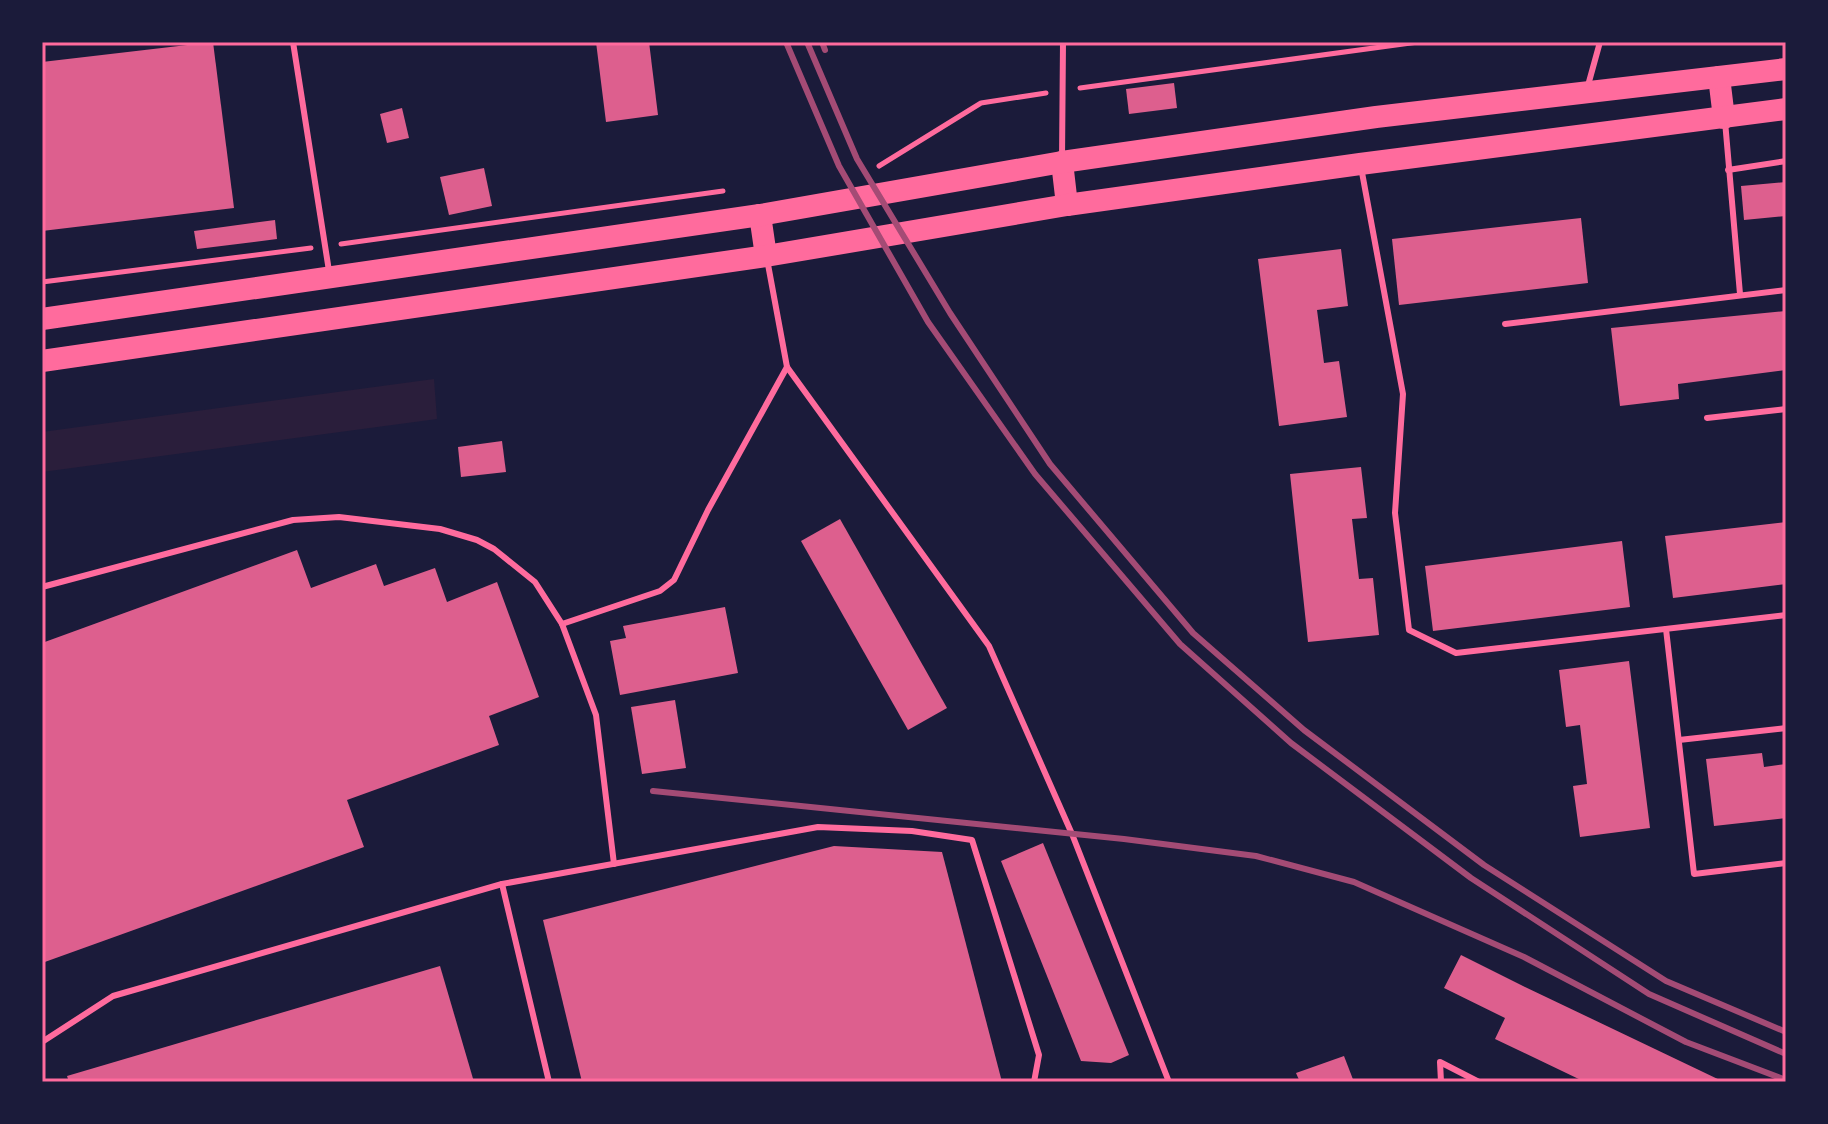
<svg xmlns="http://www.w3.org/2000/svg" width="1828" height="1124" viewBox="0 0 1828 1124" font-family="'Roboto Serif',serif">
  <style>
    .green { fill: #2a1e3b }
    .building { fill: #dd5f8e }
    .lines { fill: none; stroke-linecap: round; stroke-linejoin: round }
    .path { stroke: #ff6b9d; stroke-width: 5 }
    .service { stroke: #ff6b9d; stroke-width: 6 }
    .trunk { stroke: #ff6b9d; stroke-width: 22 }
    .rail { stroke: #a44b75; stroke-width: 6 }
    .neatline { fill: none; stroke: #ff6b9d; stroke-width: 3 }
  </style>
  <rect width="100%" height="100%" fill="#1b1b3a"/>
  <!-- green -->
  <polygon class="green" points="434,379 437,419 42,472 42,432"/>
  <!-- building -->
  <g class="building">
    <polygon points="213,42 234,208 42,231 42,62"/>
    <polygon points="596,42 649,42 658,115 606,122"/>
    <polygon points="1174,83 1177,108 1129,114 1126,89"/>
    <polygon points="402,108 409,138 387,143 380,114"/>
    <polygon points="484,168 492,206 449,215 440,177"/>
    <polygon points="1786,182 1786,216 1744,220 1741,186"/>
    <polygon points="1581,218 1588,283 1399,305 1392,239"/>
    <polygon points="275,220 277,239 197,249 194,231"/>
    <polygon points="1341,249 1348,306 1317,310 1324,363 1339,361 1347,417 1279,426 1258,259"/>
    <polygon points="1786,311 1786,370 1678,384 1679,399 1620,406 1611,328"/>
    <polygon points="502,441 506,472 461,477 458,447"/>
    <polygon points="1361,467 1367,518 1352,519 1359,579 1373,578 1379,635 1308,642 1290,474"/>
    <polygon points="840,519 947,708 908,730 801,541"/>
    <polygon points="1786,522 1786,584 1673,598 1665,536"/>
    <polygon points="1622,541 1630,607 1433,631 1425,566"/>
    <polygon points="297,550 311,588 376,564 384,586 435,568 447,602 497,582 539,697 489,716 499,745 347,800 364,847 42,963 42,643"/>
    <polygon points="725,607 738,673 620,695 610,641 626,638 623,626"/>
    <polygon points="1629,661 1650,828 1580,837 1573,786 1587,784 1580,725 1566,727 1559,670"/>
    <polygon points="675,700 686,768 642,774 631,707"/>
    <polygon points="1762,753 1764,767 1786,764 1786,818 1714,826 1706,759"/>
    <polygon points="1043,843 1129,1055 1111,1063 1081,1061 1001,861"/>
    <polygon points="834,846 942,852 1002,1082 582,1082 543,920"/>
    <polygon points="1461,955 1521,985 1724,1082 1585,1082 1495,1039 1505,1018 1444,988"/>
    <polygon points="440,966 474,1082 69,1082 67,1076"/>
    <polygon points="1344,1056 1354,1082 1300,1082 1296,1073"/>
  </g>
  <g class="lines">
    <!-- path -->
    <g class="path">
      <polyline points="1080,88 1418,42"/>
      <polyline points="879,166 981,103 1046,93"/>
      <polyline points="341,244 723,191"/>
      <polyline points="42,282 311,248"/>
    </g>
    <!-- service -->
    <g class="service">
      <polyline points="293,42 329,271"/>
      <polyline points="1587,89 1600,42"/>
      <polyline points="1725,121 1740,294"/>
      <polyline points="1062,159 1063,42"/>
      <polyline points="1361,167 1403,394 1395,513 1409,630 1456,653 1786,615"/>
      <polyline points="1728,170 1786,161"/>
      <polyline points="767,259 787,367 989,646 1072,834 1169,1082"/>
      <polyline points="1505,324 1786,290"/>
      <polyline points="1707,418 1786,409"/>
      <polyline points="42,587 293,520 339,517 440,529 477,540 494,549 535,582 562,624 596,715 614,864"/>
      <polyline points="562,624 660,591 674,580 708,510 787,367"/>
      <polyline points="1666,629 1694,874 1786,863"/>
      <polyline points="1679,740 1786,728"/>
      <polyline points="502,884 549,1082"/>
      <polyline points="42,1042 113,996 502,884 818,827 912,831 972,840 1039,1055 1034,1082"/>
      <polyline points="1441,1082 1440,1062 1479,1082"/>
    </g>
    <!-- trunk -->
    <g class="trunk">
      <polyline points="1719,77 1724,118"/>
      <polyline points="1062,162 1067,205"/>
      <polyline points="760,215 766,256"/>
      <polyline points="42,319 760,215 1062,162 1376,117 1786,69"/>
      <polyline points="42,361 766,256 1067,205 1360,164 1786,109"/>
    </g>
    <!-- rail -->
    <g class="rail">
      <polyline points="786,42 839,166 928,322 1035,474 1180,644 1291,743 1471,878 1649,994 1786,1054"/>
      <polyline points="807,42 857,159 950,313 1050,464 1193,633 1304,730 1484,865 1666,981 1786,1032"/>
      <polyline points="822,42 825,50"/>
      <polyline points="653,791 1124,839 1256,856 1354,882 1524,957 1686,1042 1786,1080"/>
    </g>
  </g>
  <!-- border -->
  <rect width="1828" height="1124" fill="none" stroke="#1b1b3a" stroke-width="88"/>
  <rect x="44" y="44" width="1740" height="1036" class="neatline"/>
</svg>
